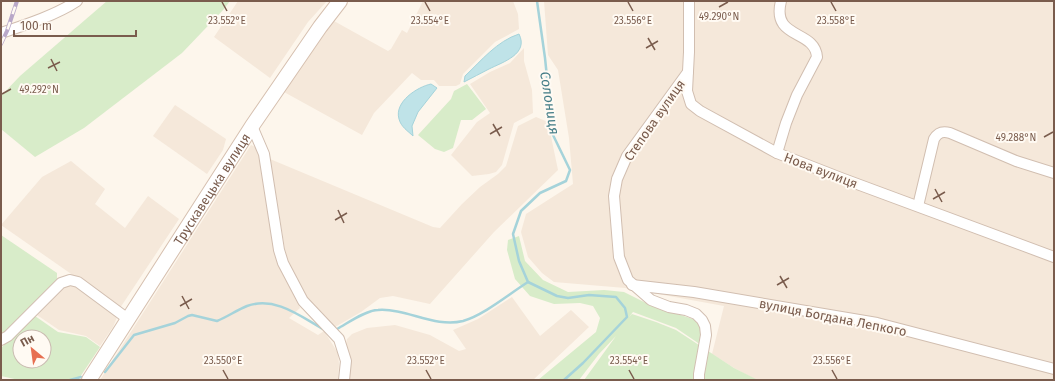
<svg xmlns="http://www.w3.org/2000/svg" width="1055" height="381" viewBox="0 0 1055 381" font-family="'Fira Sans',sans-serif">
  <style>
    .residential { fill: #f5e8da }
    .green { fill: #d8ecc9; fill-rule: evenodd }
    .water { fill: #bfe3e8; stroke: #a5d3da }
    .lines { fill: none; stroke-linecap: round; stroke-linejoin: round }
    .stream { stroke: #a5d3da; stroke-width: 2.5 }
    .street-casing { stroke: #d1beb0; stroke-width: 12 }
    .secondary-casing { stroke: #d6c0b0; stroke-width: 16 }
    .street { stroke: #fff; stroke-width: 10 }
    .secondary { stroke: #fff; stroke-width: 14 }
    .rail-casing { stroke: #b9a8c9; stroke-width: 4 }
    .rail { stroke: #fffaf3; stroke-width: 2.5; stroke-dasharray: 8; stroke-linecap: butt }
    .ticks { fill: none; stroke: #7a5c4d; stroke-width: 1.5 }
    .labels { text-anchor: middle; stroke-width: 4; stroke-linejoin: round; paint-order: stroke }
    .street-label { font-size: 13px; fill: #7a5c4d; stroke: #fffaf3 }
    .water-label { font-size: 14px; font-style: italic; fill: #437c86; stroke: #fffaf3 }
    .ticks-label { font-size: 10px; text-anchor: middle; fill: #7a5c4d; stroke: #fffaf3; stroke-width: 4; stroke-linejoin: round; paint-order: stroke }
  </style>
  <rect width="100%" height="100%" fill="#fdf6ec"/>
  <!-- residential -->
  <g class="residential">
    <polygon points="238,1 327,1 308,22 270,78 214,37"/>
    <polygon points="423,1 513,1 518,14 519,29 495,42 463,74 460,84 456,86 439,86 434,80 421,80 412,73 374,113 362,135 284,92 312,50 334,21 388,51 391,49 402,30 407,33"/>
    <polygon points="544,1 1054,1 1054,380 755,379 734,368 712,354 724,306 625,288 554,282 542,273 528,257 521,232 526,214 573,184 569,138 558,70 548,55"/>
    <polygon points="524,48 524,61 532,90 533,113 514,123 502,165 496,172 489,174 472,176 451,155 477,122 490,113 470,84 490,72 510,63"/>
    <polygon points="175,105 226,139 223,150 207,174 153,136"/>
    <polygon points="536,117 548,122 558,170 494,232 430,304 393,296 380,298 361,312 335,327 309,304 287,261 270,159 433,227 440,228 462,204 480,187 498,174 506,166 518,126"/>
    <polygon points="251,145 258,148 262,155 279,265 300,308 289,318 318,335 324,331 338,353 339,364 338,380 100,380"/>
    <polygon points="71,161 105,189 95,204 125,228 148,196 179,219 120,308 1,225 42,177"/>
    <polygon points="75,285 118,315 113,327 100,346 86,336 59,330 37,315 64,287"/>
    <polygon points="512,297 540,336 571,310 589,327 533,380 349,380 351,359 346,344 347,339 352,334 367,328 395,325 430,335 459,351 466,349 453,330 478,319"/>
  </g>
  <!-- green -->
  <g class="green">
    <polygon points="107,1 230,1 224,9 182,53 84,128 35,157 1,129 1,96 20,76"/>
    <polygon points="467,84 486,109 472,120 461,120 453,148 444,152 435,149 418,135 451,99 454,91"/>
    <polygon points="1,235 57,273 57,279 1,335"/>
    <path d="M519,236l6,25 18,19 25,12 36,-2 20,2 26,13 43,14c11,9 9,12 8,26l-25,-17 -43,-16 -4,5 3,-3 24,8 20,8 58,38 24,12h-174l32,-44 -17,18 -20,26h-41l58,-48 4,-14 -7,-12 -13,-3 -26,1 -24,-8 -15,-17 -8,-29 1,-10z"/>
    <path d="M35,316l23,16 28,5 14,10 -22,33h-59l-18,-4v-28zM20,337h24v24h-24z"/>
  </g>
  <!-- water -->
  <g class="water">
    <path d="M519,34c10,20 -16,28 -30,35 -8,4 -17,9 -25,13l1,-6c16,-15 32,-35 54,-42z"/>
    <path d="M431,84l6,4 -19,24 -6,14 1,10c-5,-5 -12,-9 -14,-17 -5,-17 18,-32 32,-35z"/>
  </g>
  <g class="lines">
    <!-- stream -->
    <g class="stream">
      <polyline points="537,1 545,58 553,135 570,170 566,181 540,193 521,211 513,234 519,261 528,282 557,296 568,298 589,295 616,297 625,308 627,317 583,363 564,380"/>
      <path d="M337,329c11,-6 29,-19 41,-19 29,-2 56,18 85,11 21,-6 46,-27 65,-39"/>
      <path d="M105,372l29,-37 41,-12 13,-7 4,-1 25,6c10,-4 20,-11 30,-15 28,-10 53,10 76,23"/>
      <polyline points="70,380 81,377"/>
    </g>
    <defs>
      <g id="street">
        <polyline points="689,1 689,52 687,91 691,104 700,111 777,153 841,178 1054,257"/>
        <path d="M1,33c24,-8 55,-18 76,-32"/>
        <polyline points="688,72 627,156 617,179 614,196 619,257 628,280 651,300 669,307 686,310 696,314 702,320 705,326 706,335 699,374 699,380"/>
        <polyline points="252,126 264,154 279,250 283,263 303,301 339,339 346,361 344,380"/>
        <path d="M777,153l9,-30 11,-28 20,-38c-2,-28 -46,-17 -36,-56"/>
        <path d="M918,206l16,-67c4,-7 9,-8 16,-6l66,28 38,12"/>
        <polyline points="632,285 694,292 877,323 1054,369"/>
        <polyline points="1,340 8,336 61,283 70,280 78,282 128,319"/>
      </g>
      <g id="secondary">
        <path id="s1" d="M89,380l163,-254 68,-99 20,-26"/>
      </g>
    </defs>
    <!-- street casing -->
    <use href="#street" class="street-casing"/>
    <!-- secondary casing -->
    <use href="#secondary" class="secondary-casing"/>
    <!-- street -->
    <use href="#street" class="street"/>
    <!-- secondary -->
    <use href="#secondary" class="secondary"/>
    <defs>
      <polyline id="rail" points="1,44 7,31 17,1"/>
    </defs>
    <!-- rail casing -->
    <use href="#rail" class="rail-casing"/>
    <!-- rail -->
    <use href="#rail" class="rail"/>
  </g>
  <!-- ticks -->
  <path class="ticks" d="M222,2l5,9M425,2l5,9M628,2l5,9M831,2l5,9M719,7l9,-5M648,38l7,12M646,48l12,-7M51,59l6,12M48,68l12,-6M2,94l9,-5M493,124l7,12M490,134l12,-7M1044,137l9,-5M935,189l7,13M933,199l12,-7M338,210l6,13M335,220l12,-7M780,276l7,12M777,285l12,-7M182,296l7,13M180,306l12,-7M223,370l5,9M426,370l5,9M629,370l5,9M832,370l5,9"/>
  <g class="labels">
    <!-- street labels -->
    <g class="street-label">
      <text transform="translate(654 120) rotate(-55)" y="5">Степова вулиця</text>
      <text transform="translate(821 170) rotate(21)" y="5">Нова вулиця</text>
      <text dy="5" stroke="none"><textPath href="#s1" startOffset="227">Трускавецька вулиця</textPath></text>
      <text transform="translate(833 317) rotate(11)" y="5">вулиця Богдана Лепкого</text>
    </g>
    <!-- water labels -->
    <g class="water-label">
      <text transform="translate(550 103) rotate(81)" y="5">Солониця</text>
    </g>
  </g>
  <g class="ticks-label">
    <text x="719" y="20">49.290°N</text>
    <text x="227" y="24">23.552°E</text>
    <text x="430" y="24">23.554°E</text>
    <text x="633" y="24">23.556°E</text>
    <text x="836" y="24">23.558°E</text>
    <text x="39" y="93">49.292°N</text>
    <text x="1016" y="141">49.288°N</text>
    <text x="223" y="364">23.550°E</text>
    <text x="426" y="364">23.552°E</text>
    <text x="629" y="364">23.554°E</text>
    <text x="832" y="364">23.556°E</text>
  </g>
  <!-- border -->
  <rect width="1055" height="381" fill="none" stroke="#7a5c4d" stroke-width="4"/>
  <!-- north arrow -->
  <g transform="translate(32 349) rotate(331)"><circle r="19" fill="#fffaf3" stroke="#cabbb1"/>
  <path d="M0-3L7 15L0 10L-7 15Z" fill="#e76f51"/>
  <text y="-6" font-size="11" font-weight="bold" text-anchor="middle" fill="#7a5c4d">Пн</text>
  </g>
  <!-- scale -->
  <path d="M14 30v6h122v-6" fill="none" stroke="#7a5c4d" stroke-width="2"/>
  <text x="20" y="30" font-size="12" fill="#7a5c4d" stroke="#fffaf3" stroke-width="3" paint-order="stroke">100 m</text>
</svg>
